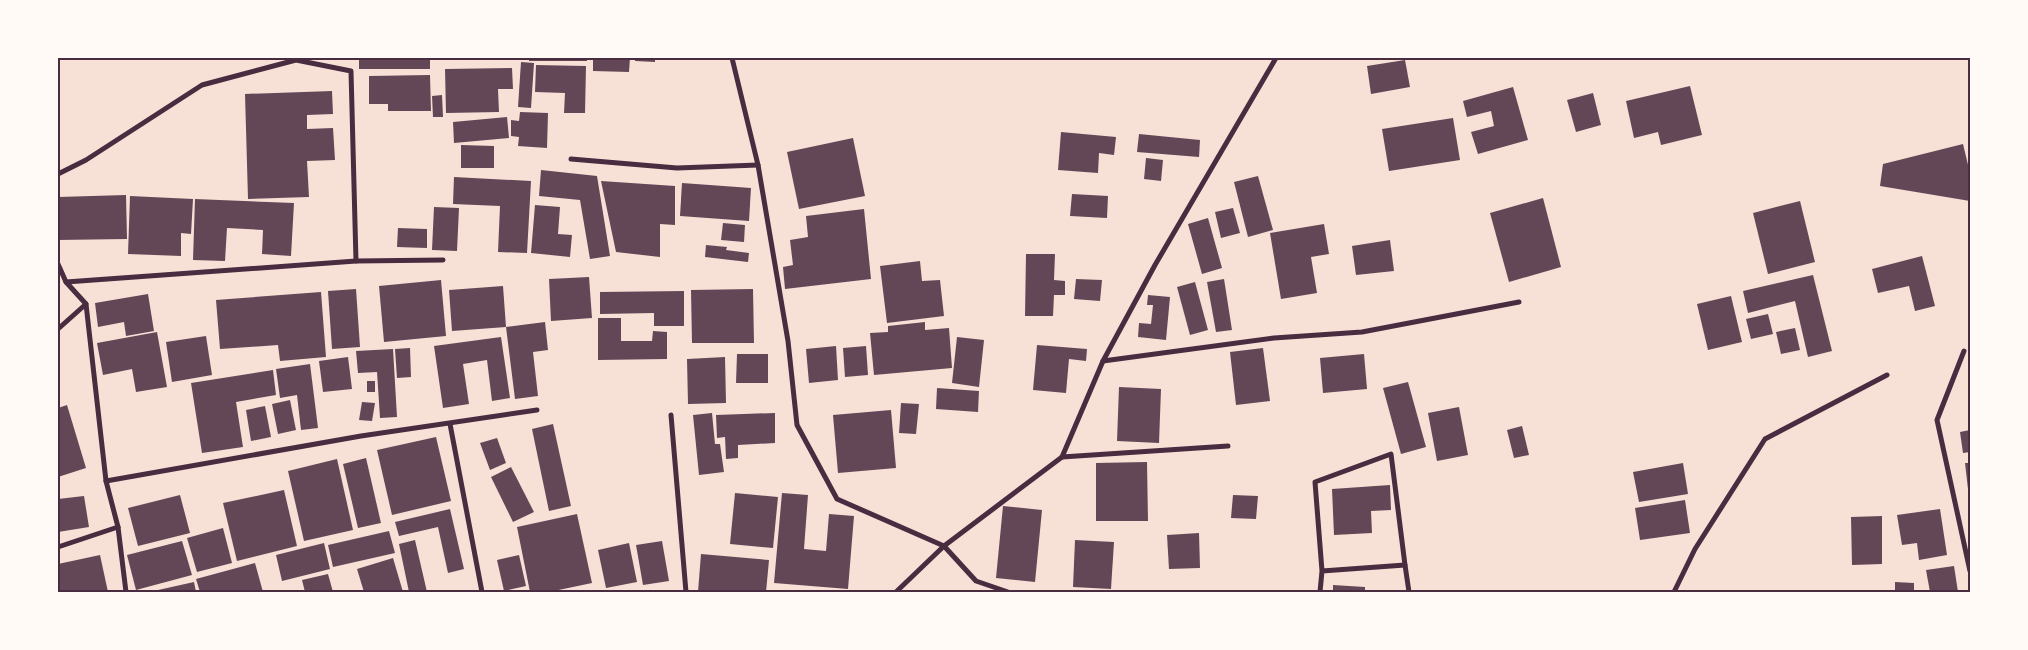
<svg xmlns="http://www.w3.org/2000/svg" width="2028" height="650" viewBox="0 0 2028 650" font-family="'Exo 2',sans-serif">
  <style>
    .building { fill: #644757 }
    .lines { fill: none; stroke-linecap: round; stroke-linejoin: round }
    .minor { stroke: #4a2c40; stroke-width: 5 }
    .neatline { fill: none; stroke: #4a2c40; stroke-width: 2 }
  </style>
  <rect width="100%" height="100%" fill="#f7e1d7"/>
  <!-- building -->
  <g class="building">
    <rect x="359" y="58" width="71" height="11"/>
    <rect x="529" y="58" width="58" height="3"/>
    <polygon points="593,58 630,58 629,72 593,71"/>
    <polygon points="635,58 655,58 655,62 635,61"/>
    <polygon points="1405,60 1410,87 1371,94 1367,66"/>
    <polygon points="521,62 534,63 531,108 518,107"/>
    <polygon points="536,65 586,66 585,113 564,113 565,93 535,92"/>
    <polygon points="512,68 513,89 498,89 499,112 446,113 445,69"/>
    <polygon points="430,75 431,111 388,111 388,104 369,104 369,76"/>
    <polygon points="1690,86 1702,135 1661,145 1658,132 1634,138 1626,101"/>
    <polygon points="1513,87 1528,140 1478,154 1471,132 1494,126 1491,111 1467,117 1463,101"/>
    <polygon points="332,91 333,114 307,115 307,129 333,128 335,160 307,161 309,197 248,199 245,94"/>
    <polygon points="1593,93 1601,125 1576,132 1567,100"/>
    <polygon points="442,95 443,117 433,117 432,96"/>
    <polygon points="520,112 548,113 547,148 518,146 519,137 511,136 511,120 519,121"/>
    <polygon points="507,117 509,138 454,143 453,122"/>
    <polygon points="1453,118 1460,160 1389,171 1382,129"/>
    <polygon points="1061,132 1116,137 1114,155 1099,153 1098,173 1058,170"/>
    <polygon points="1139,134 1200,140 1199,157 1137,152"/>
    <polygon points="853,138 865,196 799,209 787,152"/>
    <polygon points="1963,144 1970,173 1970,201 1880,186 1883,164"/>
    <polygon points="461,145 494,146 494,168 461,168"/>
    <polygon points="1146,158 1163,160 1161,181 1144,179"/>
    <polygon points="541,170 597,176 610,256 590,259 580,200 539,196"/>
    <polygon points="1258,176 1273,230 1248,237 1234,182"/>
    <polygon points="454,177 531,181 527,253 498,252 500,206 453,204"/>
    <polygon points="601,181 675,186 675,225 660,224 660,257 616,252"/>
    <polygon points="682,183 751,188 749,221 680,216"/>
    <polygon points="1072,194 1108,196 1107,218 1070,216"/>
    <polygon points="126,195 127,239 58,240 58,197"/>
    <polygon points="130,196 193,199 191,234 181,233 181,256 128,254"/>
    <polygon points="1543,198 1561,267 1509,282 1490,213"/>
    <polygon points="195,199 294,203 291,256 262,254 263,230 227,228 225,261 193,260"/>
    <polygon points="1800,201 1815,262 1768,274 1753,213"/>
    <polygon points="535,205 560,207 558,234 572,235 570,257 531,253"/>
    <polygon points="434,207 459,208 457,251 432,250"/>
    <polygon points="1233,208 1240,233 1221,238 1215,212"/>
    <polygon points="864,209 871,279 785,289 783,267 793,265 790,240 808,237 806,216"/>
    <polygon points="1208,218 1222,268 1202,274 1188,224"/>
    <polygon points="723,223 745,225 744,242 721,240"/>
    <polygon points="1324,224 1329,254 1311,257 1317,293 1281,299 1270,233"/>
    <polygon points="398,228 427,229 427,248 397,247"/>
    <polygon points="1390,240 1394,271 1356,275 1352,246"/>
    <polygon points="706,245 727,247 726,250 749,253 748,262 705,257"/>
    <polygon points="1026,254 1055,254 1054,280 1065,281 1065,295 1054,295 1053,316 1025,316"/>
    <polygon points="1922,256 1935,306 1915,311 1909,286 1878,293 1872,269"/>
    <polygon points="920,261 922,281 940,280 944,316 887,323 880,266"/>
    <polygon points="1813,275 1832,351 1808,357 1795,301 1748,313 1743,291"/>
    <polygon points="589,277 592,318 551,321 549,279"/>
    <polygon points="1076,279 1102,280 1100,301 1074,299"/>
    <polygon points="1224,279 1232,330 1216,332 1207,282"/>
    <polygon points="441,280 446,336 384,342 379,286"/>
    <polygon points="1195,282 1208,330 1190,335 1177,287"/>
    <polygon points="503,286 506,327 545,322 548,350 533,352 538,396 515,399 506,327 452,331 449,290"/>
    <polygon points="356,289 360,347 332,349 328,291"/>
    <polygon points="753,289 754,343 692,343 691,290"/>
    <polygon points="684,291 684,326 654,326 654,313 600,314 600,292"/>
    <polygon points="321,292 326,357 280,361 278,345 220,349 216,300"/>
    <polygon points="148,294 154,331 126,336 124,322 98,327 95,303"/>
    <polygon points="1148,295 1170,297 1166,340 1138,337 1139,323 1151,324 1153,305 1147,305"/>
    <polygon points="1731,296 1742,342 1708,350 1697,304"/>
    <polygon points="1768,314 1773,334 1751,339 1746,319"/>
    <polygon points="598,318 621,318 621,341 652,341 653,331 667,332 667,359 598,360"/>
    <polygon points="925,322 925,330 949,328 952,368 874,375 870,333 888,332 888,326"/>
    <polygon points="1795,328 1800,350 1781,354 1776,332"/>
    <polygon points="157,332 167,387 136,392 132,369 103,375 97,343"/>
    <polygon points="206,336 212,375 172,382 166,342"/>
    <polygon points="501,337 510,398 492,401 487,360 463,364 469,404 443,408 434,346"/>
    <polygon points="957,337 984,340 979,387 952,383"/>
    <polygon points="1037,345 1087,349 1086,361 1069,359 1066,393 1033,390"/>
    <polygon points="836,346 838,380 809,383 806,349"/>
    <polygon points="866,346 868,375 845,377 843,348"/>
    <polygon points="410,348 411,377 397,378 395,349"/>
    <polygon points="1263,348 1270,401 1236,405 1230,352"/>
    <polygon points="393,349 397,417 380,418 377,372 358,373 356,351"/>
    <polygon points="737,354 768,354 768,383 736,383"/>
    <polygon points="1364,354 1367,389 1323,393 1320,358"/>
    <polygon points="348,357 352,389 323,392 319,361"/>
    <polygon points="725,357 726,403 688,404 687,359"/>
    <polygon points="310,364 318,428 301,430 297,395 280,398 276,369"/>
    <polygon points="273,370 276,395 236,402 243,447 202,453 191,383"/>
    <rect x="367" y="381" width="8" height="11"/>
    <polygon points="1408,382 1426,447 1401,454 1383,388"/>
    <polygon points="1119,387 1161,389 1159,443 1117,441"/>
    <polygon points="937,388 979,391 978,412 936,409"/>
    <polygon points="290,400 296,430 278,434 272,404"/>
    <polygon points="362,402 375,403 372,421 359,420"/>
    <polygon points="901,403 919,404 916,434 899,433"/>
    <polygon points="67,405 86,468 58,477 58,408"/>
    <polygon points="265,406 271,437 251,441 246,410"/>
    <polygon points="1459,407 1468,455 1437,461 1428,413"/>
    <polygon points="891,410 896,468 838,473 833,415"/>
    <polygon points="712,413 715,444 720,444 724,472 699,475 693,415"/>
    <polygon points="775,413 775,443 738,445 738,458 726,459 725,437 717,438 716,415"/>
    <polygon points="553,424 571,506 549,511 532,429"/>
    <polygon points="1522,426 1529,455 1514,458 1507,430"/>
    <polygon points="1970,430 1970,452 1963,453 1960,432"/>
    <polygon points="436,437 451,501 392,515 377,450"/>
    <polygon points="497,438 506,463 490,470 480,443"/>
    <polygon points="366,458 381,523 358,528 343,464"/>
    <polygon points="337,459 353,530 304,541 288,471"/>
    <polygon points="1147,462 1148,521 1096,521 1096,463"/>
    <polygon points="1683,463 1688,494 1639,502 1633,472"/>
    <polygon points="1965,463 1970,463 1970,488 1968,489"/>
    <polygon points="511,467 534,512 513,522 491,477"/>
    <polygon points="1390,485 1391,510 1371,511 1372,533 1334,535 1332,489"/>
    <polygon points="284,490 297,546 237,561 223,503"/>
    <polygon points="735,493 778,497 773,548 730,544"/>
    <polygon points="782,493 808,495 804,549 826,551 829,514 854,516 848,589 774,583"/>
    <polygon points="180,495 190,533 138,546 128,508"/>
    <polygon points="1233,495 1258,496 1256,519 1231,518"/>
    <polygon points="84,496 89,527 58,532 58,499"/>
    <polygon points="1685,500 1690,533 1640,540 1635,508"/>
    <polygon points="1003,506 1042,510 1035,582 996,578"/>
    <polygon points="450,509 464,569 448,573 438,527 399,536 395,522"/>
    <polygon points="1940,509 1947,555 1919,560 1917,543 1902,545 1897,515"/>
    <polygon points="577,514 592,583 549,592 530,592 517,527"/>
    <polygon points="1882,516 1882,564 1852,565 1851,517"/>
    <polygon points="223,528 232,563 197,572 187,538"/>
    <polygon points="389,531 395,553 333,567 328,545"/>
    <polygon points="1199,533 1200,568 1169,569 1167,535"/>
    <polygon points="415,540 427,592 409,592 399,544"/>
    <polygon points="1075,540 1114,542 1111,589 1073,587"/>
    <polygon points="182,541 192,575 136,590 127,555"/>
    <polygon points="662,541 669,581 643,585 636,545"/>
    <polygon points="324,543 330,569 282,581 276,555"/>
    <polygon points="629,543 637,582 606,588 598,550"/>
    <polygon points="701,554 769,560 766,592 698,592"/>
    <polygon points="100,555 108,592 58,592 58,564"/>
    <polygon points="519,555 526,586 504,591 497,560"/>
    <polygon points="393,558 403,592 364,592 357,569"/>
    <polygon points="255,563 263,592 200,592 196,579"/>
    <polygon points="1954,566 1958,592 1930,592 1926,570"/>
    <polygon points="328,574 333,592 305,592 302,580"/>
    <polygon points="194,582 196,592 149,592"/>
    <polygon points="1895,582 1914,583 1914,592 1895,592"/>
    <polygon points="1333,585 1365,587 1365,592 1333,592"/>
  </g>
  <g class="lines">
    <!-- minor -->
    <g class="minor">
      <polyline points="732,58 758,165 788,341 797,425 837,499 944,546 976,581 1008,592"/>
      <polyline points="571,159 677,168 758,165"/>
      <polyline points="58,174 86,160 202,85 296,60 351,71 356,261 443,260"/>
      <polyline points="58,264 66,282 86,304 106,481 118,527 126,592"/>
      <polyline points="66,282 356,261"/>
      <polyline points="58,329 86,304"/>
      <polyline points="1964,351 1937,420 1970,571"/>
      <polyline points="1103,361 1274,338 1362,332 1519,302"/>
      <polyline points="671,415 686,592"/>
      <polyline points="450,424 482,592"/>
      <polyline points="1062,457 1228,446"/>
      <polyline points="106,481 361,436 537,410"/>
      <polyline points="58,547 118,527"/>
      <polyline points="1405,565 1409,592"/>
      <polyline points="896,592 944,546 1062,457 1103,361 1155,265 1276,58"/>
      <polyline points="1320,592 1322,571 1315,482 1391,454 1405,565 1322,571"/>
      <polyline points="1674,592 1695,549 1765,439 1887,375"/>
    </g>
  </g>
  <!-- border -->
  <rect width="2028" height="650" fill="none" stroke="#fffaf5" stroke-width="118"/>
  <rect x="59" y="59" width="1910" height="532" class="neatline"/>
</svg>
